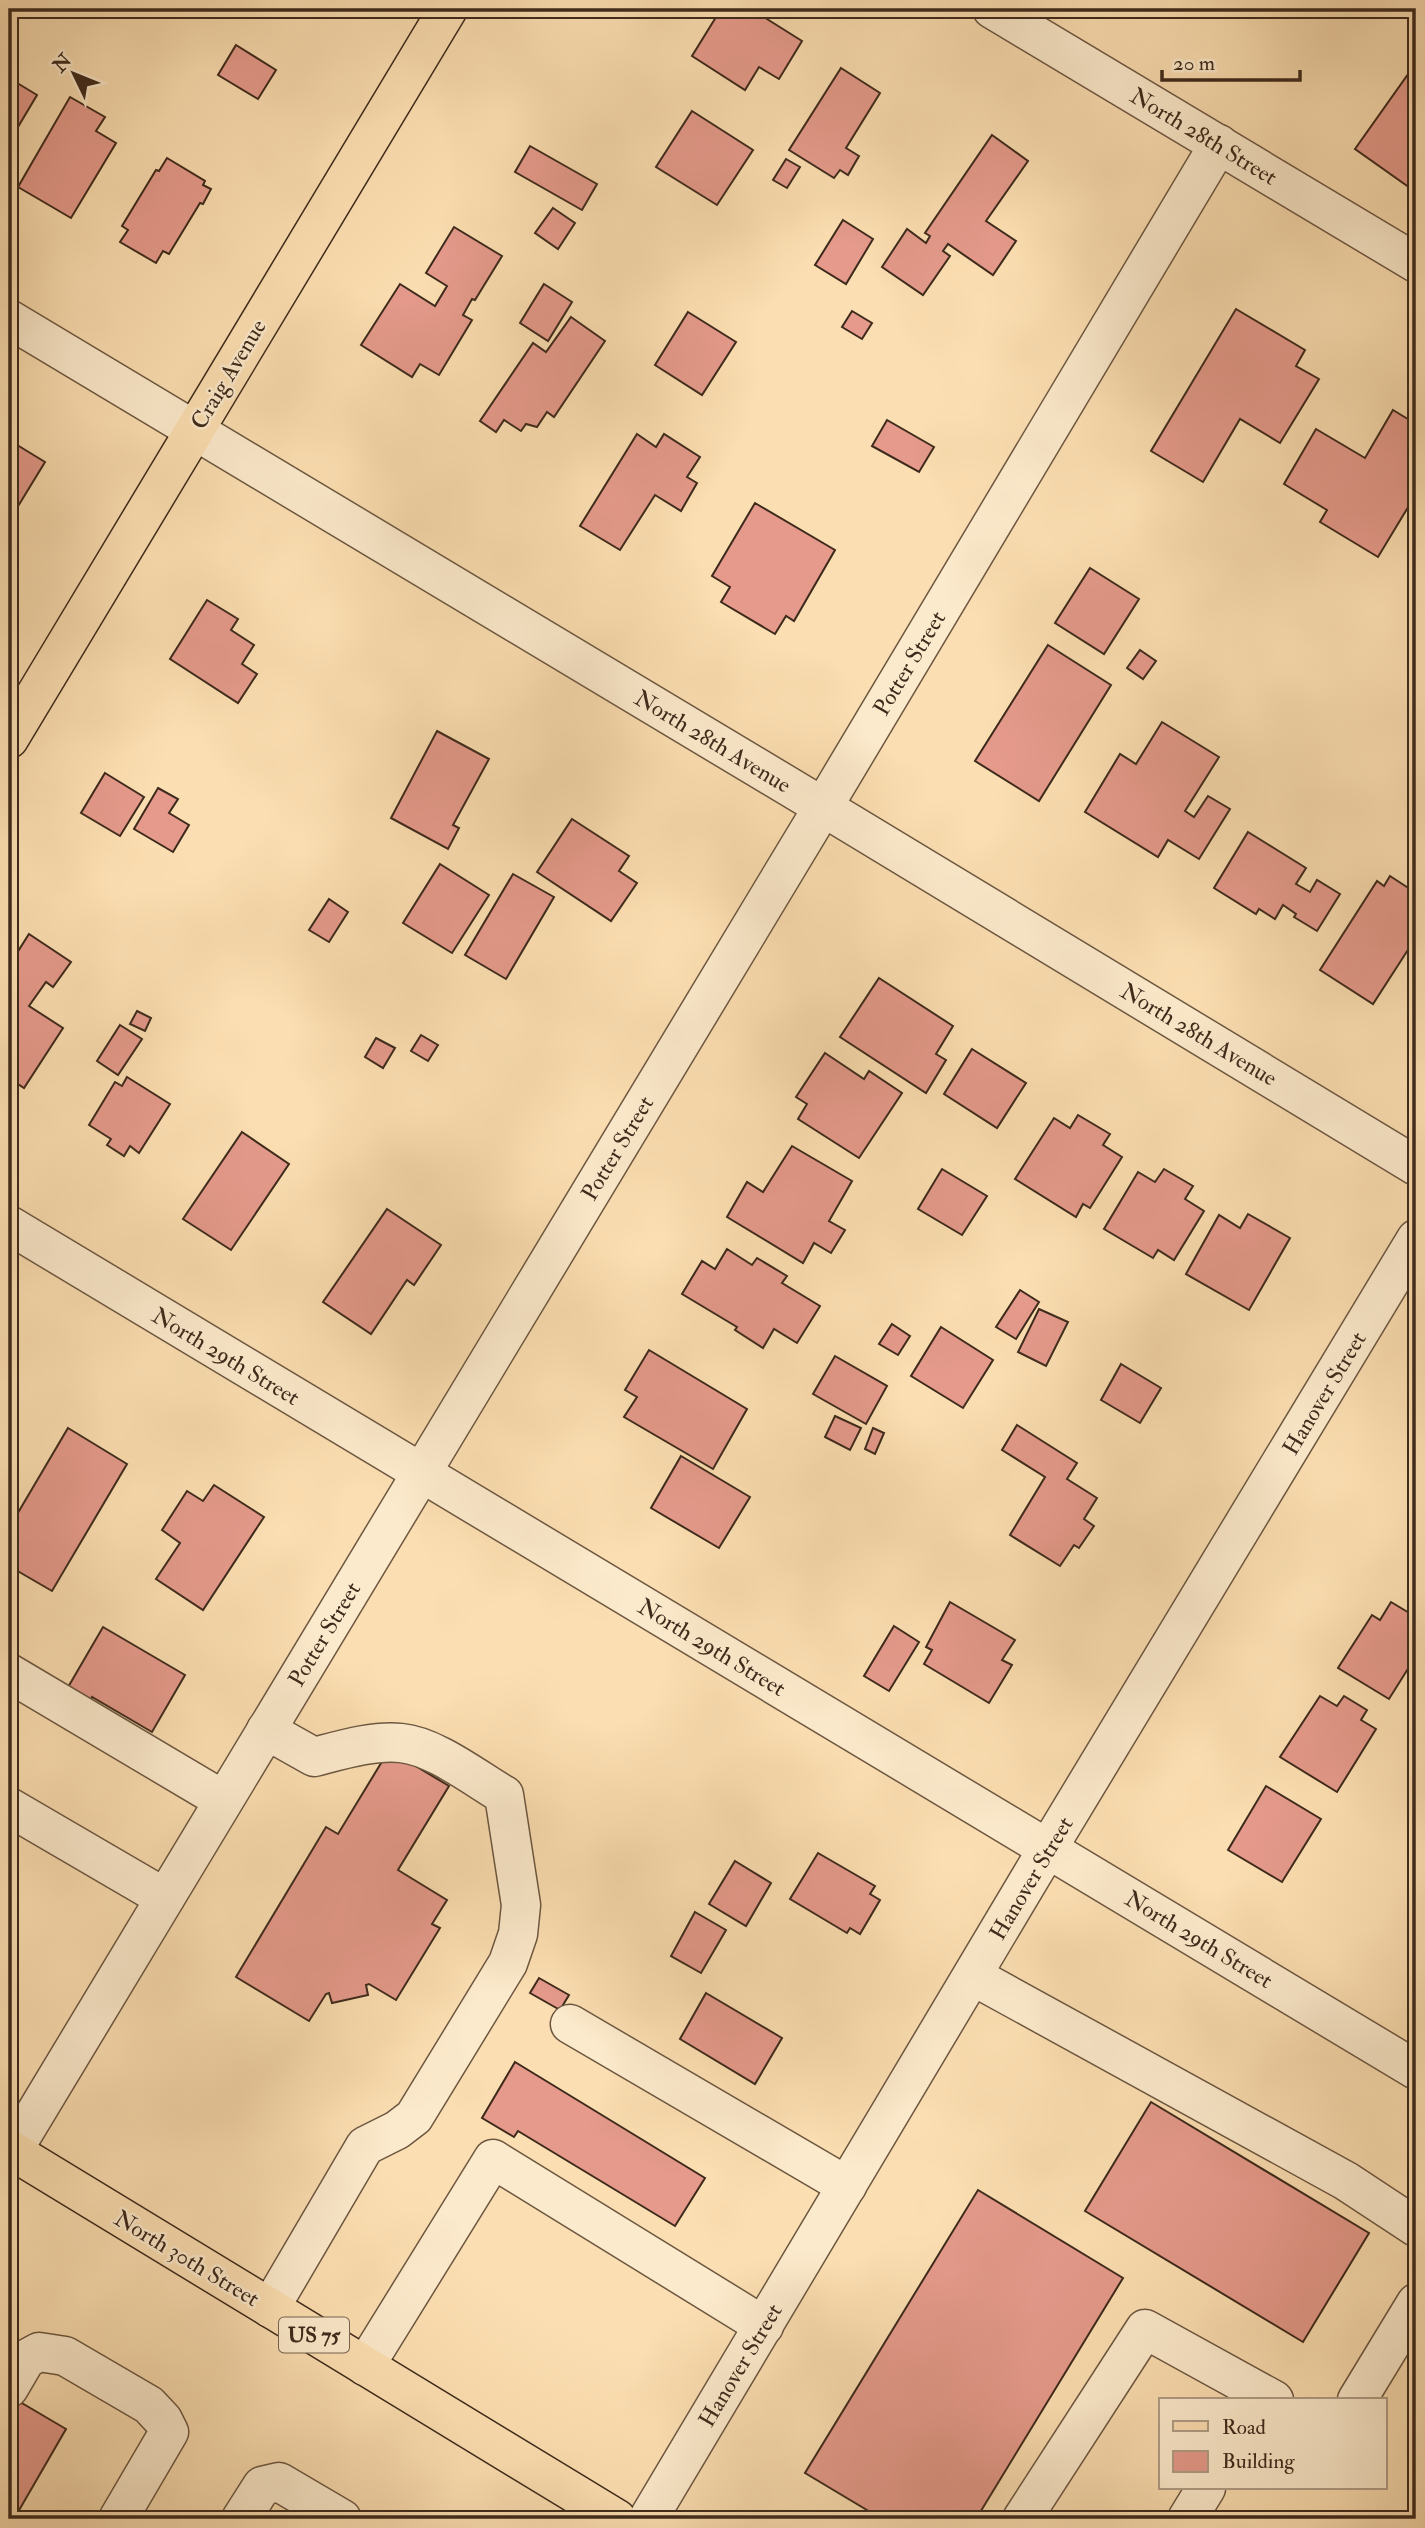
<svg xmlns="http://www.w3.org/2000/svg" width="1425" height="2528" viewBox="0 0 1425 2528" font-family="'IM FELL Double Pica',serif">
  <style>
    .building { fill: #e59a8b; stroke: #3e2a1c; stroke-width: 2 }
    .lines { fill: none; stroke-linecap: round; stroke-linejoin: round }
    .minor-casing { stroke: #6d5741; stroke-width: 41 }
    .major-casing { stroke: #3e2a1c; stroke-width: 41 }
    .highway-casing { stroke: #3e2a1c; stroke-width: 41 }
    .minor { stroke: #fceacc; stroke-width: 38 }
    .major { stroke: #fbdeb1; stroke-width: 38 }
    .highway { stroke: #fbdeb1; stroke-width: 38 }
    .labels { text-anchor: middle; stroke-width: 5; stroke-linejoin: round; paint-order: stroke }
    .shield { fill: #fceacc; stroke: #776451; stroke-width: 2 }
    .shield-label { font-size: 21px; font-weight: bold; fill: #3e2a1c }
    .street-label { font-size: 23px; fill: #3e2a1c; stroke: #fceacc }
  </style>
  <rect width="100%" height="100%" fill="#fbdeb1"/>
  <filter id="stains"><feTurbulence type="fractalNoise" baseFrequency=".00286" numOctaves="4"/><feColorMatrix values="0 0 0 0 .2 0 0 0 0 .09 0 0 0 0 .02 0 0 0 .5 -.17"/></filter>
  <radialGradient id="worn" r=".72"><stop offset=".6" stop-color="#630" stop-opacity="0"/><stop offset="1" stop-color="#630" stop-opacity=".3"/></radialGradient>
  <!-- building -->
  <g class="building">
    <polygon points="632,9 653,9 648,18"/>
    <polygon points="721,9 773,9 767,19 802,41 779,79 759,67 745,90 692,56"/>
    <polygon points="236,45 276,70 258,99 218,75"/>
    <polygon points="1416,63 1416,185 1413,190 1355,149"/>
    <polygon points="841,68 880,93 846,148 859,156 848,175 840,170 834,178 789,150"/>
    <polygon points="9,78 37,95 9,142"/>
    <polygon points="70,97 105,117 96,131 116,143 71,218 18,187"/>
    <polygon points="692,111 753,150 717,205 656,167"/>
    <polygon points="992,135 1028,161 986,221 1016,241 993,275 948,244 943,251 950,256 923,295 882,267 907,229 926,243 930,236 925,233"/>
    <polygon points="530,146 597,184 582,210 515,172"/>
    <polygon points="167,158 205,181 203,185 211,189 203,204 200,203 169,254 163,251 156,263 120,242 128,230 122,226 156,170 159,171"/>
    <polygon points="786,159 800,167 787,188 773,180"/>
    <polygon points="553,208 575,223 558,249 535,233"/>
    <polygon points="843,220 873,239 846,284 815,265"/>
    <polygon points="454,227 502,256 475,300 472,299 463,315 472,320 439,375 420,364 412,377 361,345 400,284 435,306 447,286 426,273"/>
    <polygon points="544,284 572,302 548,341 520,323"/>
    <polygon points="1236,309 1305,350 1296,366 1319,379 1280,443 1240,419 1203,482 1151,451"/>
    <polygon points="852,311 872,323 862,339 842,327"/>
    <polygon points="688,312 736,342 702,395 655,365"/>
    <polygon points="571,317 605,341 554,417 547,412 537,427 526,424 521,431 504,420 496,432 480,421 533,343 546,352"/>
    <polygon points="1393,410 1416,424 1416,494 1378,557 1320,522 1327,510 1284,484 1316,429 1365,458"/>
    <polygon points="887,420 934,447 919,472 872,446"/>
    <polygon points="637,434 656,447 664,434 700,457 687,477 697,483 681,511 655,495 620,550 580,526"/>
    <polygon points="9,440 45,462 9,521"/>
    <polygon points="755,503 835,550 794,621 786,616 775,634 721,602 730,587 712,576"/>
    <polygon points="1090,568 1139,599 1104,654 1055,623"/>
    <polygon points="207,600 238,619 231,630 254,645 242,664 257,674 238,703 170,659"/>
    <polygon points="1048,645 1111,685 1039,801 975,761"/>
    <polygon points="1140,650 1156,661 1143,679 1127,668"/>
    <polygon points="1162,722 1219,757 1185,811 1194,817 1208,796 1230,809 1199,859 1168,840 1158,857 1085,812 1120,754 1136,764"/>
    <polygon points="437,731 489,759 453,825 459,828 448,849 391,818"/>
    <polygon points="105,773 144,797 120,836 81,813"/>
    <polygon points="158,788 178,799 169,813 189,825 173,852 134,829"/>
    <polygon points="572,819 629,856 619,871 637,883 611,921 537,872"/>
    <polygon points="1248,832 1306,868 1296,884 1310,892 1317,880 1340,894 1317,931 1294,917 1296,914 1283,905 1275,919 1259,909 1256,914 1214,888"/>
    <polygon points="440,864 489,895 452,953 403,923"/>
    <polygon points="513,874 554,897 506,979 465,955"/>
    <polygon points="1390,876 1416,893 1416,945 1413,942 1373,1004 1320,970 1377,881 1384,886"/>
    <polygon points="329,899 348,912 329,942 309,930"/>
    <polygon points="29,934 71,962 53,987 46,982 29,1006 63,1028 24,1088 9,1078 9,979 17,968 10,964"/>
    <polygon points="879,978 953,1026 936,1054 946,1060 926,1093 840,1037"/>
    <polygon points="137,1011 151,1018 145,1031 130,1024"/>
    <polygon points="120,1025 142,1039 118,1075 97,1061"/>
    <polygon points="421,1035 438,1045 428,1061 411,1051"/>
    <polygon points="376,1038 395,1048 383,1068 365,1057"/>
    <polygon points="972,1049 1026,1083 997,1128 944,1094"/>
    <polygon points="825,1053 864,1079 869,1071 902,1093 859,1158 798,1119 807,1104 796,1097"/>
    <polygon points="127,1077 170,1104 139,1153 130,1146 124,1156 107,1145 111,1139 89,1125 115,1082 122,1086"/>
    <polygon points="1078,1115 1110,1134 1103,1145 1122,1157 1090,1208 1083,1204 1076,1217 1015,1179 1054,1118 1070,1128"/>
    <polygon points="242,1132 289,1164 231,1250 183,1219"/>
    <polygon points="792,1146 852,1181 829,1221 845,1230 831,1253 814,1243 803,1263 727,1217 747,1182 763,1192"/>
    <polygon points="942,1169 987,1196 962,1235 918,1209"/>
    <polygon points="1164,1169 1193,1186 1185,1199 1204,1211 1174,1260 1158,1250 1153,1258 1104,1229 1138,1172 1155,1182"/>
    <polygon points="387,1209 441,1245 414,1285 407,1280 371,1334 323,1302"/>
    <polygon points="1248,1214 1290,1238 1249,1310 1186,1274 1219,1215 1240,1228"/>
    <polygon points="727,1249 752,1265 757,1258 787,1276 782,1283 820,1306 797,1343 774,1329 763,1348 735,1330 737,1327 682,1294 702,1261 715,1269"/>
    <polygon points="1020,1290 1039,1302 1016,1339 996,1327"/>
    <polygon points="1039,1309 1068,1322 1046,1366 1018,1352"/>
    <polygon points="892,1324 910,1336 898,1355 879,1344"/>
    <polygon points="941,1327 993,1360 963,1408 911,1376"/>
    <polygon points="649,1350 747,1409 713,1469 624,1417 637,1397 625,1390"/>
    <polygon points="835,1356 887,1386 866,1424 813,1394"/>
    <polygon points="1121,1364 1161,1388 1140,1423 1101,1400"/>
    <polygon points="835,1416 861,1428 850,1450 825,1437"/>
    <polygon points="1017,1425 1077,1463 1067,1479 1097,1498 1084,1519 1094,1526 1079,1548 1074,1545 1060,1566 1010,1535 1045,1477 1002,1450"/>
    <polygon points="68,1428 127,1464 52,1591 9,1566 9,1528"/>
    <polygon points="873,1428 884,1433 875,1454 865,1449"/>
    <polygon points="681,1456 750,1497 719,1548 651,1508"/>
    <polygon points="214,1485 264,1517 203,1610 156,1579 180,1543 162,1530 187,1491 203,1501"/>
    <polygon points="950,1602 1015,1640 1002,1660 1012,1665 989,1703 924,1664 932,1650 926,1647"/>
    <polygon points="1391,1602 1416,1617 1416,1656 1389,1699 1338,1668 1372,1615 1380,1620"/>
    <polygon points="894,1626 919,1642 889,1691 864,1676"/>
    <polygon points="103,1627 185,1675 152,1732 92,1697 90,1702 67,1689"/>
    <polygon points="1320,1696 1337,1706 1344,1696 1367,1710 1361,1720 1376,1729 1337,1792 1280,1757"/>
    <polygon points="389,1750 449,1786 398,1870 447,1900 432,1924 440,1928 396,2000 369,1984 366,1985 368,1995 332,2003 329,1993 326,1994 309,2021 236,1977 326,1827 338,1834"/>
    <polygon points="1266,1786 1321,1819 1282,1882 1228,1850"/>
    <polygon points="818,1853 875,1886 870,1894 880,1900 860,1934 850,1928 847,1933 790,1899"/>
    <polygon points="735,1861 771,1883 746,1926 709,1904"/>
    <polygon points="695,1912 726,1930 701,1973 671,1956"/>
    <polygon points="539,1978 569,1995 560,2010 530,1993"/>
    <polygon points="706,1993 782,2038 755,2084 680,2039"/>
    <polygon points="515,2062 705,2178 675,2226 518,2131 514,2137 482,2118"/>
    <polygon points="1151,2102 1369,2233 1303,2342 1085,2211"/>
    <polygon points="978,2190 1123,2278 976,2519 882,2519 805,2473"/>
    <polygon points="15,2399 66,2429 14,2519 9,2519 9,2410"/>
  </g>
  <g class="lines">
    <defs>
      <g id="minor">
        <polyline points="992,9 1416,263"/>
        <polyline points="9,319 823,807 1416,1166"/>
        <polyline points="9,1225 1416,2070"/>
        <polyline points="9,1673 223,1800"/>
        <path d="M266,1730l48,27c27,-7 60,-17 87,-14 33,3 74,35 103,52l17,110 -3,29 -10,29 -94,154 -17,13 -32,16 -95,162"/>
        <polyline points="9,1807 165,1898"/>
        <polyline points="973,1976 1346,2181 1416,2227"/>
        <polyline points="570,2024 847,2186"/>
        <polyline points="9,2157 823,807 1219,144"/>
        <polyline points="365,2366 493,2159 764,2326"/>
        <polyline points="9,2388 26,2359 39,2352 65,2356 149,2405 163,2420 169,2432 118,2519"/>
        <polyline points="1357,2400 1416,2303"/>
        <polyline points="241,2519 262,2486 279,2482 342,2519"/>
        <polyline points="648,2519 1048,1848 1416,1239"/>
        <polyline points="1022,2519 1145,2329 1274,2400"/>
        <polyline points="1187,2519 1206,2488"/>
      </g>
      <polyline id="major" points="9,739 448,9"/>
      <polyline id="highway" points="9,2149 617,2519"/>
    </defs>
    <!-- minor casing -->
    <use href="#minor" class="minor-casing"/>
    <!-- major casing -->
    <use href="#major" class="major-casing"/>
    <!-- highway casing -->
    <use href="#highway" class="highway-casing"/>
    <!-- minor -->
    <use href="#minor" class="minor"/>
    <!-- major -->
    <use href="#major" class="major"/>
    <!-- highway -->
    <use href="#highway" class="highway"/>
  </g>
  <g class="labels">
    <!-- shield labels -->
    <rect class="shield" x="279" y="2317.5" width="70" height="35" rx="5"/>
    <g class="shield-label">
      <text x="314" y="2342">US 75</text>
    </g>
    <!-- street labels -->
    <g class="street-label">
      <text transform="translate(1204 136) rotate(31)" y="8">North 28th Street</text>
      <text transform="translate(228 374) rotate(-59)" y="8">Craig Avenue</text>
      <text transform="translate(909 663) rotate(-59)" y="8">Potter Street</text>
      <text transform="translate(713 741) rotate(31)" y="8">North 28th Avenue</text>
      <text transform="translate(1199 1034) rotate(31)" y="8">North 28th Avenue</text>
      <text transform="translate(617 1148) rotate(-59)" y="8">Potter Street</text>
      <text transform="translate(226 1356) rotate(31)" y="8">North 29th Street</text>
      <text transform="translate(1324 1393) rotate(-59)" y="8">Hanover Street</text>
      <text transform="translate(324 1634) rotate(-59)" y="8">Potter Street</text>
      <text transform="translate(712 1647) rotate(31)" y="8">North 29th Street</text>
      <text transform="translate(1031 1878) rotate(-59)" y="8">Hanover Street</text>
      <text transform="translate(1199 1939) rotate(31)" y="8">North 29th Street</text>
      <text transform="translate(187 2258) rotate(31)" y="8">North 30th Street</text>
      <text transform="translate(740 2365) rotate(-59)" y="8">Hanover Street</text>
    </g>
  </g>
  <!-- margin -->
  <rect width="1425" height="2528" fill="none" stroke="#fbdeb1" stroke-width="35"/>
  <rect x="10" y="10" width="1404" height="2507" fill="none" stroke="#3e2a1c" stroke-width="3.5"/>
  <rect x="18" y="18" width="1390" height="2493" fill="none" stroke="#3e2a1c" stroke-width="2"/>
  <!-- legend -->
  <rect x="1159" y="2398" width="228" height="91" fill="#fceacc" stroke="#b09d86" stroke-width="2"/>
  <rect x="1173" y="2421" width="35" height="10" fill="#fbdeb1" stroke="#b09d86" stroke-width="2"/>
  <text x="1222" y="2434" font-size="21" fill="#3e2a1c">Road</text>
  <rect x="1173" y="2451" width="35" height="21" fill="#e59a8b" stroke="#b09d86" stroke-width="2"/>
  <text x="1222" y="2468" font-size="21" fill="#3e2a1c">Building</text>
  <!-- north arrow -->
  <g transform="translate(74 74) rotate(313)" stroke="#fceacc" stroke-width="5" paint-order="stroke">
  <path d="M0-5L12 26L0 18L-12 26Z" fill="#3e2a1c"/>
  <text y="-10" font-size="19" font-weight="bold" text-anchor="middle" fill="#3e2a1c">N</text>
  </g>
  <!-- scale -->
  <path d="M1162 70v10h138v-10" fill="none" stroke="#3e2a1c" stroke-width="3.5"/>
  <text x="1173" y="70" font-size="21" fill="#3e2a1c" stroke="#fceacc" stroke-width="5" paint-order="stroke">20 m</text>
  <rect width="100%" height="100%" filter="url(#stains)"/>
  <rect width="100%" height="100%" fill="url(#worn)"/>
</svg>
